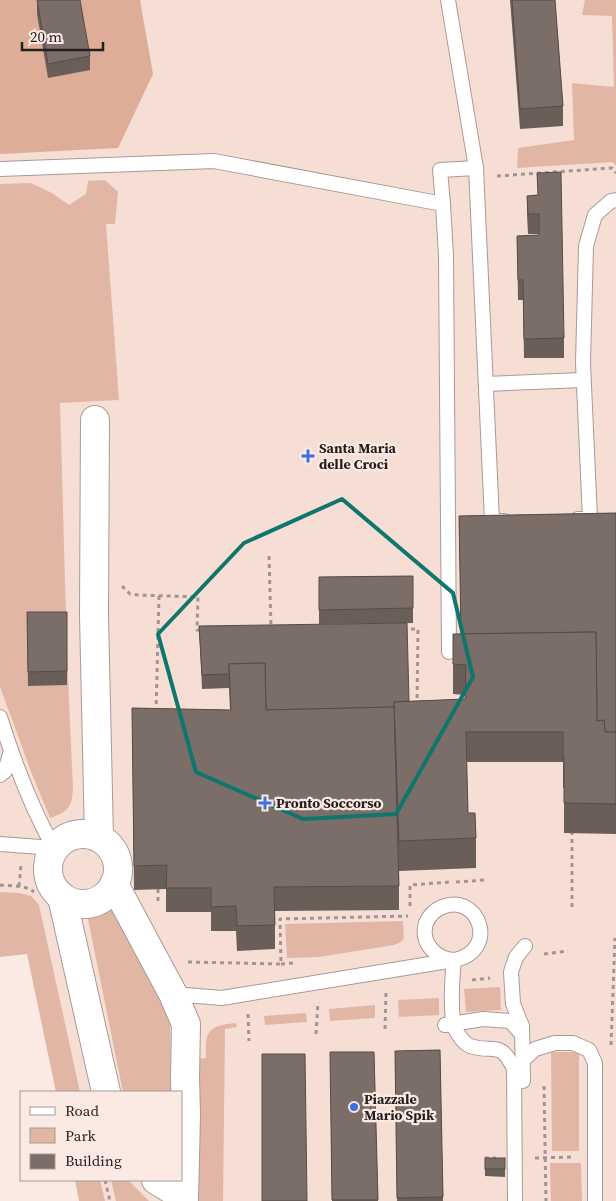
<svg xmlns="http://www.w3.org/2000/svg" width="616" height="1201" viewBox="0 0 616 1201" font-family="'Source Serif 4',serif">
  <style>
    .built { fill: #f6ded4 }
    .green { fill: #e1b6a4 }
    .forest { fill: #dead98 }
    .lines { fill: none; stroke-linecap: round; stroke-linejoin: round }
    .lane-casing { stroke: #a99a94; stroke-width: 16 }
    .street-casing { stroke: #a99a94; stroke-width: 30 }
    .path { stroke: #a29591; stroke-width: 3; stroke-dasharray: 4 4; stroke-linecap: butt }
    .lane { stroke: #fff; stroke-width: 14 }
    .street { stroke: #fff; stroke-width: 28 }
    .wall { fill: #6a5e59 }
    .building { fill: #7b6d67; stroke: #564c48 }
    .marked { fill: none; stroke: #0f766e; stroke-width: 4; stroke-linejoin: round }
    .poi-dot { fill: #3d70e0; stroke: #fbeae4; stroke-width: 2 }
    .labels { text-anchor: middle; stroke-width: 4.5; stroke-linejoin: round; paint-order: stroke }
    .poi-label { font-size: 14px; font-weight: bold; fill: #241e1c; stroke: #fbeae4; text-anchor: start }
  </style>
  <rect width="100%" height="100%" fill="#fbeae4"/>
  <!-- built -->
  <polygon class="built" points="0,0 616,0 616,1201 99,1201 94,1180 181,1180 181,1092 74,1092 33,912 0,917"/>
  <!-- green -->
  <g class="green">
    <polygon points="585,0 616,0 616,166 613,162 517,168 518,148 574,140 572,83 614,87 612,16 582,15"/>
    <path d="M105,180l13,12 -3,32h-9l13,176 -59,3c4,127 6,256 13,383 -1,21 -3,25 -23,32l-18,-44 -32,-87v-503l31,-1 21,10 17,12 17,-11 2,-13z"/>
    <polygon points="0,892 19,893 31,896 39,905 80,1092 56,1092 27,954 0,957"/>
    <polygon points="112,908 164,1008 170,1023 171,1092 123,1092 87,914"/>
    <polygon points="403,921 404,938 401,942 394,945 319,957 287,958 285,924"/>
    <polygon points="500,987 501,1010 466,1012 464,989"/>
    <polygon points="439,998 439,1015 399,1017 398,1000"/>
    <polygon points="375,1005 375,1018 330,1021 329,1009"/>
    <polygon points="306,1013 307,1022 265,1025 264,1016"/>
    <path d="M236,1023l1,4 -12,2 -2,172h-25l-1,-142 9,-1c0,-6 -1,-15 1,-21 4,-12 18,-13 29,-14z"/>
    <polygon points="551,1052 579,1052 579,1151 552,1151"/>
    <polygon points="550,1163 581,1163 582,1201 551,1201"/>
    <polygon points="75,1180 100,1180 105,1201 79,1201"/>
    <polygon points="111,1180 128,1180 149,1201 116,1201"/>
  </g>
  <!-- forest -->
  <polygon class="forest" points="0,0 140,0 153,74 118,148 0,154"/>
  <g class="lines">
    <defs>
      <g id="lane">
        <polyline points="448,0 476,168 440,170 443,204 446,256 449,652"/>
        <polyline points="476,168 492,521 504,521"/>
        <polyline points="0,169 214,161 443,204"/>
        <polyline points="486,384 583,380"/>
        <polyline points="578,519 590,519 583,363 586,246 595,215 611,201 616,200"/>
        <path d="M0,717c14,45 31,90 54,131"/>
        <polyline points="0,775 5,771 11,751"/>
        <polyline points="0,844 54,848"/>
        <path d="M454,960c-2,19 -3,43 -1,62 1,8 10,21 17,24 24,8 30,-7 44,23l1,132"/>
        <path d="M173,994l49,4 232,-38c46,-9 25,-68 -12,-53 -7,3 -13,9 -16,16 -6,20 10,36 28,37"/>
        <polyline points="445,1025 483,1019 510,1021 522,1034"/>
        <polyline points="520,1063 535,1049 555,1043 573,1043 589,1050 595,1063 595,1201"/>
        <polyline points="523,1081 522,1026 513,1004 511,972 516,957 525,946"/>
      </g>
      <g id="street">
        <polyline points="95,420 94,615 99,838"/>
        <circle cx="83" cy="869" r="35"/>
        <polyline points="114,884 173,994 186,1024 185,1078 186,1114 184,1201"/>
        <polyline points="62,897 106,1092"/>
        <polyline points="156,1180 174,1191 184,1193"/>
      </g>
    </defs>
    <!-- lane casing -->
    <use href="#lane" class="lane-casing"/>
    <!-- street casing -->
    <use href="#street" class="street-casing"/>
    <!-- path -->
    <g class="path">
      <polyline points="497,176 612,168 616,173"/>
      <polyline points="269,556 271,627"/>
      <polyline points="122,586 130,594 138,595 198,597 197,630 202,630"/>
      <polyline points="403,629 418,629 417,705"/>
      <polyline points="156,712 159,596"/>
      <polyline points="456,882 485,880"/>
      <path d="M0,885c11,1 26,0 34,7"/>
      <polyline points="19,886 21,865"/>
      <polyline points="158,889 158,905"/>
      <polyline points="410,906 410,885 450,882"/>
      <polyline points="572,907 572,833"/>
      <polyline points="544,954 568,951"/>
      <polyline points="188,962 281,964 280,919 408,916"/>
      <polyline points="281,964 293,963"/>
      <polyline points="472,980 490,978"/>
      <polyline points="248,1014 249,1041"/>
      <polyline points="385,1029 386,992"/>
      <polyline points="316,1034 318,1002"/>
      <polyline points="611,1045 615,938"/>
      <polyline points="544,1086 546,1201"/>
      <polyline points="485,1158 496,1158"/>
      <polyline points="535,1158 574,1157"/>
      <polyline points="105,1180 110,1201"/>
    </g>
    <!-- lane -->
    <use href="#lane" class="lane"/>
    <!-- street -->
    <use href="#street" class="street"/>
  </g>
  <!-- wall -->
  <g class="wall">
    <polygon points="37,0 90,56 90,70 48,78 37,14"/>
    <polygon points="510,0 555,0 563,106 563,126 520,129"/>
    <polygon points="537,195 564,338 564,358 524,358 523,300 518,300 517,236 539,235 539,234 528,234 527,215 527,196"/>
    <polygon points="616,513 616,834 564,833 564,788 563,788 563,762 466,762 468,813 476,838 476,868 399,871 399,910 275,911 275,949 237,951 236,931 211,931 211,912 166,912 166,889 134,890 132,708 230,710 229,688 202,689 199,626 409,701 465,699 465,695 453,694 453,634 461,634 459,516"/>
    <polygon points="413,576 413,623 319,624 319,577"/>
    <polygon points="27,612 67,612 67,685 28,686"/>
    <polygon points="440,1050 443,1201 397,1201 395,1051"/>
    <polygon points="330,1052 374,1052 378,1201 332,1201"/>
    <polygon points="485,1158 505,1158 505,1177 485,1176"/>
  </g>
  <!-- building -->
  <g class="building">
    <polygon points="37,0 80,0 90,56 48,64"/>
    <polygon points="512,0 555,0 563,106 520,109"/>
    <polygon points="561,172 564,338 524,339 523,280 518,280 517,236 539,235 539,214 528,214 527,196 538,195 537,173"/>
    <polygon points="616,513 616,732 605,732 604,720 597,721 596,632 461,634 459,516"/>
    <polygon points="413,576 413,608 319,610 319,577"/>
    <polygon points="27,612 67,612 67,671 28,672"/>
    <polygon points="407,623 409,701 394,702 394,707 266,710 265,663 229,664 229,674 202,675 199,626"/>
    <polygon points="596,632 597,721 604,720 605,732 616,732 616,804 564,803 564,758 563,758 563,732 466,732 468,813 475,813 476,838 399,841 394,702 465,699 466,665 453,664 453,634"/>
    <polygon points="265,663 266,710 394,707 399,886 274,887 275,925 237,926 236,906 211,907 211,888 166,888 167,865 134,866 132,708 231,710 229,664"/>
    <polygon points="440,1050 443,1197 397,1198 395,1051"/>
    <polygon points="330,1052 374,1052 378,1200 332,1200"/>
    <polygon points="262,1054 305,1054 307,1201 262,1201"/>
    <rect x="485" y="1158" width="20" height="11"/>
  </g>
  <!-- marked area -->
  <path class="marked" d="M342,499l111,94 20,84 -77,137 -93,5 -107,-47 -38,-138 86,-91z"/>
  <!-- markers -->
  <g class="poi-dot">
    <path d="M305.5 448.5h5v5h5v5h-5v5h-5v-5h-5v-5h5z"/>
    <path d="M262.5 795.5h5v5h5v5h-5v5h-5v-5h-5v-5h5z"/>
    <circle cx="354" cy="1107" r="5"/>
  </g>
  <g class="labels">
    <!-- poi labels -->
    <g class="poi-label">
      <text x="319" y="453">Santa Maria<tspan x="319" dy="16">delle Croci</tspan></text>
      <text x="276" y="808">Pronto Soccorso</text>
      <text x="364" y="1104">Piazzale<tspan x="364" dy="16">Mario Spik</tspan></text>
    </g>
  </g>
  <!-- legend -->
  <rect x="20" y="1091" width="162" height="90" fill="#fbeae4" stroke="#a59894"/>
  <rect x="30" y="1107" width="25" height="8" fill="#ffffff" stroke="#a59894"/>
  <text x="65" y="1116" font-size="15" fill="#241e1c">Road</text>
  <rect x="30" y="1128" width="25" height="15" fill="#e1b6a4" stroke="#a59894"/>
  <text x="65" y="1141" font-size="15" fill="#241e1c">Park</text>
  <rect x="30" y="1154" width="25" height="15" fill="#7b6d67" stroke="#a59894"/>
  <text x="65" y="1166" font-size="15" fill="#241e1c">Building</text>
  <!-- scale -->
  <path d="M22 42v8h81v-8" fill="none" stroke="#241e1c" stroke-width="2.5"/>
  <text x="30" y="42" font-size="15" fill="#241e1c" stroke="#fbeae4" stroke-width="4" paint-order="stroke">20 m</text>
</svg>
